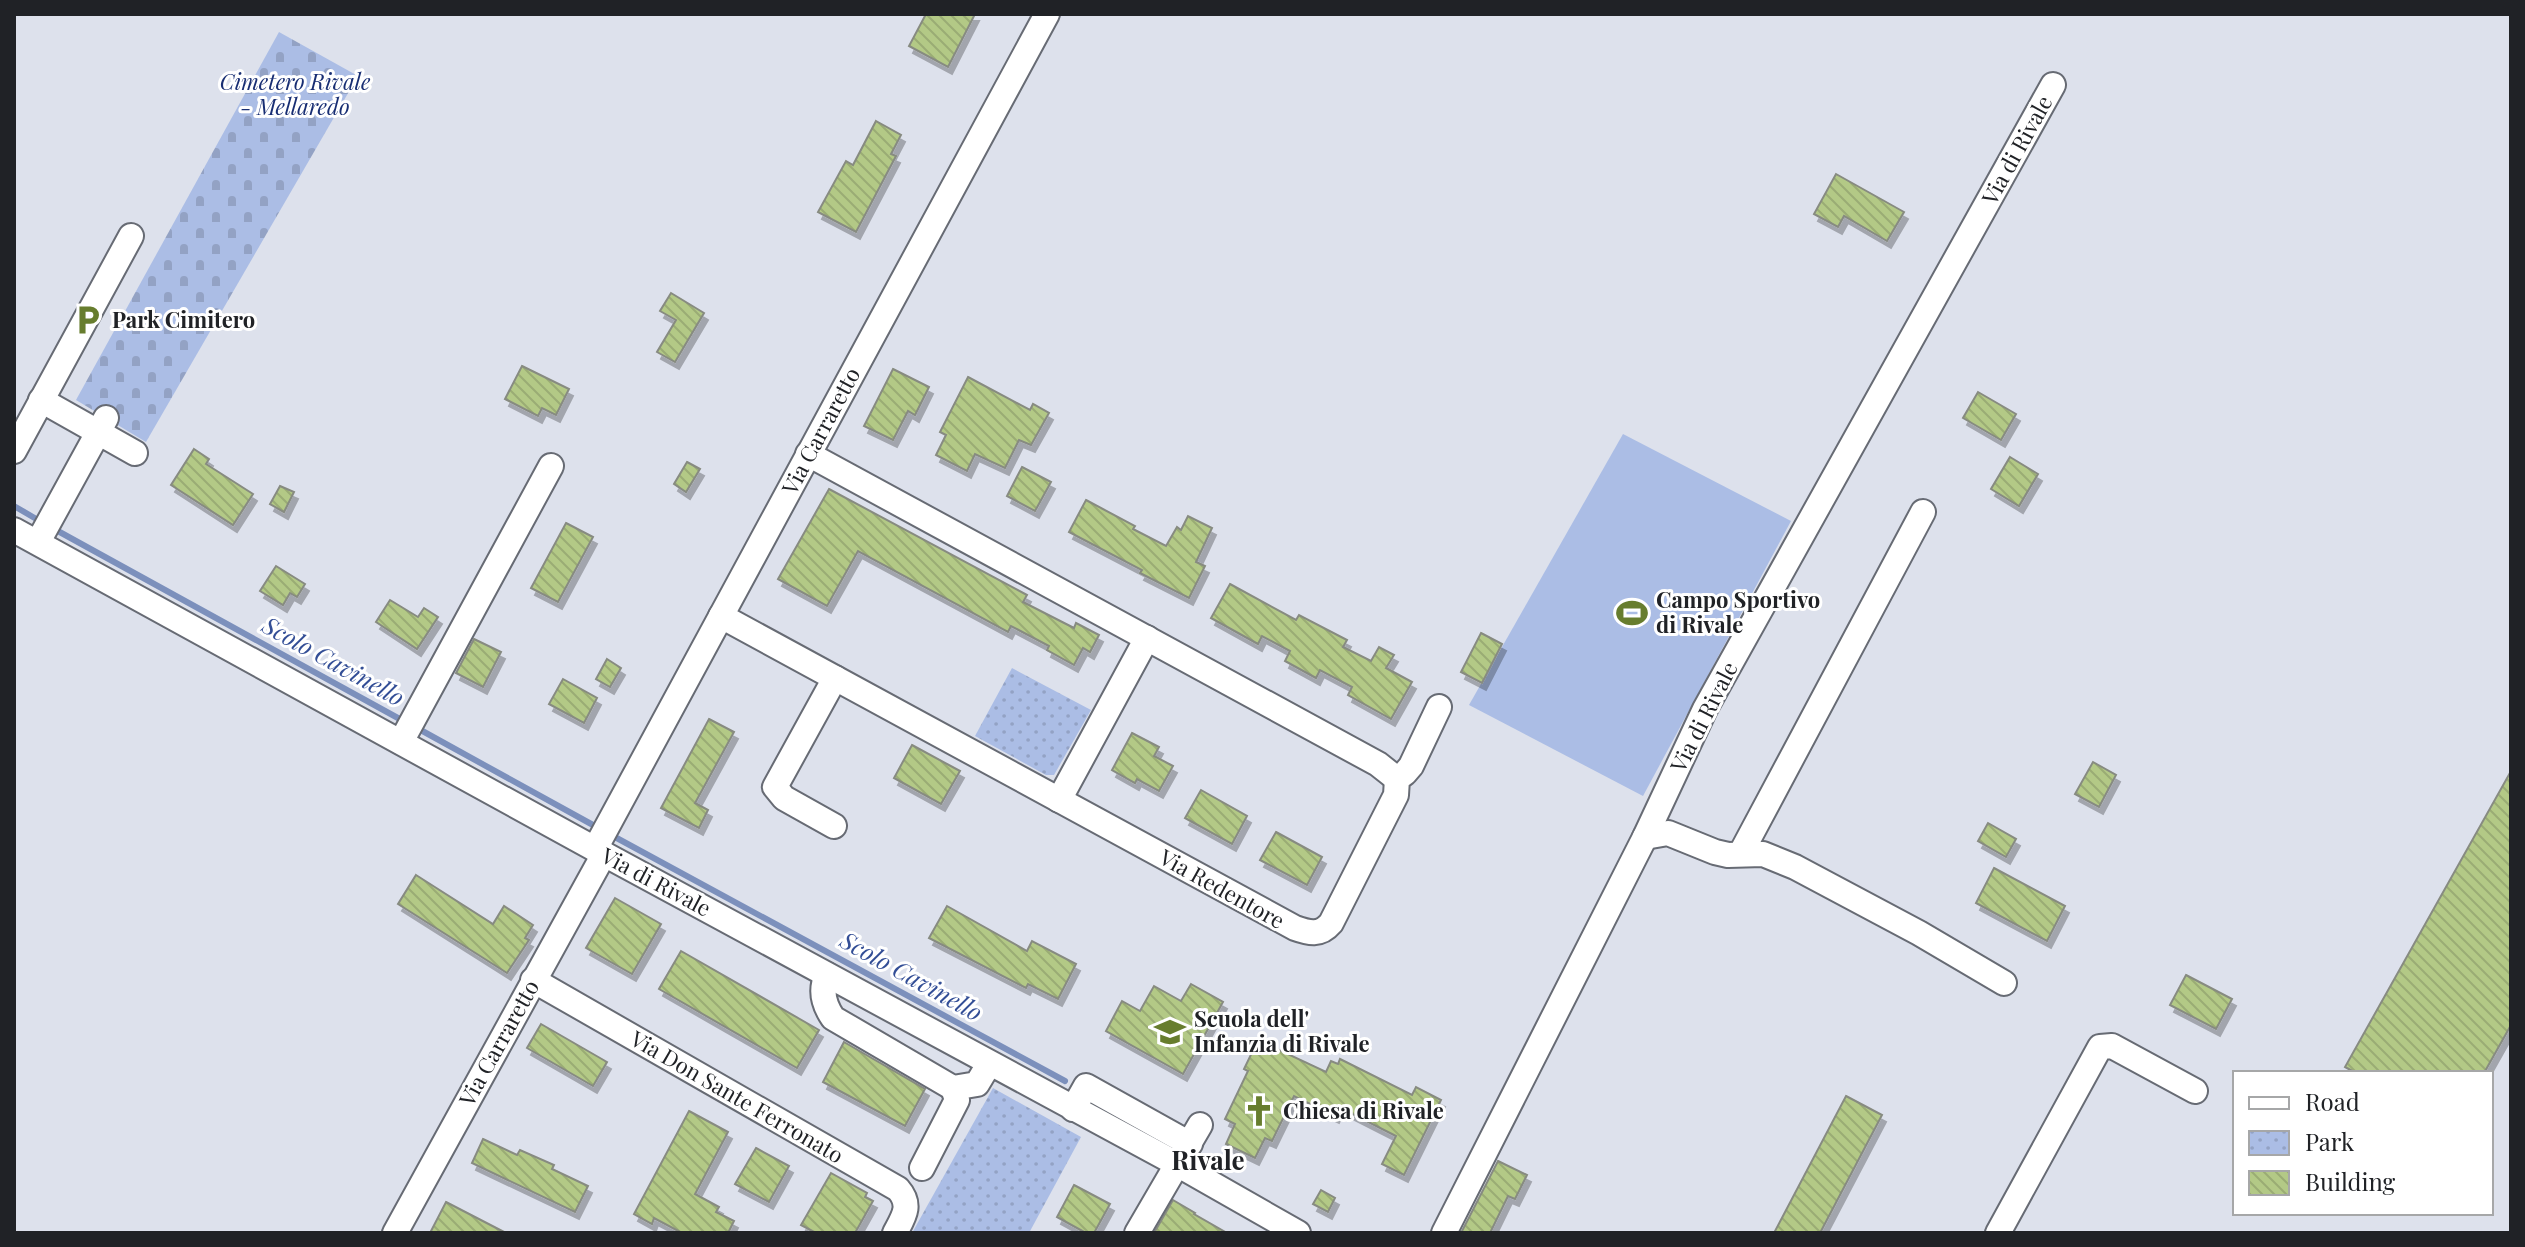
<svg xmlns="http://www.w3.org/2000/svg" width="2525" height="1247" viewBox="0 0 2525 1247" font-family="'Playfair Display',serif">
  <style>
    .cemetery { fill: url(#cemetery-stones) }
    .park { fill: url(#park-dots) }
    .pitch { fill: #abbde5 }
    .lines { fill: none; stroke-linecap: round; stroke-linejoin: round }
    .stream { stroke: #7c90bc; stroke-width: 6 }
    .building { fill: url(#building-back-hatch); stroke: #878b81; stroke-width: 2; filter: url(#shadow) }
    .minor-casing { stroke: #676b74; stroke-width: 28 }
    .minor { stroke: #fff; stroke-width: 24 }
    .labels { text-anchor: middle; stroke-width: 6; stroke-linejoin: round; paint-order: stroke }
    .park-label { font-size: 22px; font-style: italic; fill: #182e73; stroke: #fff }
    .street-label { font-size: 22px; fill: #202226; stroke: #fff }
    .poi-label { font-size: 22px; font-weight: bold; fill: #202226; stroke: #fff; text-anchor: start }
    .water-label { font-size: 24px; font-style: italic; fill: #334e96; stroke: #fff }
    .quarter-label { font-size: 26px; font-weight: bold; fill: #202226; stroke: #fff }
  </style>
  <defs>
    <pattern id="cemetery-stones" width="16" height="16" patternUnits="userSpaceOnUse" patternTransform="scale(2)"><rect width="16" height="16" fill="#abbde5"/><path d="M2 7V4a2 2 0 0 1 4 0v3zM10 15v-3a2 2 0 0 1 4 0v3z" fill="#93a2c4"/></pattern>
    <pattern id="park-dots" width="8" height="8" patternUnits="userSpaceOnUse" patternTransform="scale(2)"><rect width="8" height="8" fill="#abbde5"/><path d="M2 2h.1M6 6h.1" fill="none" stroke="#93a2c4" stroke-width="1.8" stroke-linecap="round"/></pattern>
    <pattern id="building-back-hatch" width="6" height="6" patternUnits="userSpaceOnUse" patternTransform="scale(2)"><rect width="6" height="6" fill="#b3c986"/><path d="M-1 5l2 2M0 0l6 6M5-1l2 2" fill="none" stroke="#9aac74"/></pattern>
    <filter id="shadow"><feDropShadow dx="4" dy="7" stdDeviation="0" flood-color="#0004"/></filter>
  </defs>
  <rect width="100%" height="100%" fill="#dde1ec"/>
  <!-- cemetery -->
  <polygon class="cemetery" points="279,32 358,76 146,442 76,400"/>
  <!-- park -->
  <g class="park">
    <polygon points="1012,668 1091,710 1054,775 1046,775 975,736"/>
    <polygon points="993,1088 1081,1137 1029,1233 912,1233"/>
  </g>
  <!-- pitch -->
  <polygon class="pitch" points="1623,434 1791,521 1643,796 1469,705"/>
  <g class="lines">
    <!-- stream -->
    <g class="stream">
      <polyline points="14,506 38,520"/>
      <polyline points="56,530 407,723"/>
      <polyline points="417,728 593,825"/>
      <polyline points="613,836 1065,1081"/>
    </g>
  </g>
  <!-- building -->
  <g class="building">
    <polygon points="926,14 975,14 948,67 909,46"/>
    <polygon points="876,121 901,135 891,154 896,156 856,232 818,212 846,161 853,165"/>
    <polygon points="1836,174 1904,212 1887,241 1844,216 1838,227 1814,214"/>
    <polygon points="671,293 704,313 675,362 657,352 676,320 660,311"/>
    <polygon points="522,366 569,389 556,415 542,408 538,416 505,399"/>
    <polygon points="893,369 929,387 915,415 908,411 893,440 864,426"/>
    <polygon points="968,377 1030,410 1033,404 1049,413 1031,445 1019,440 1005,468 975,454 967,471 936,455 946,435 940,432"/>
    <polygon points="1978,392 2016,414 2001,440 1963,418"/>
    <polygon points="194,449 209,459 206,464 253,494 233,525 171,485"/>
    <polygon points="2010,457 2038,474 2019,506 1991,489"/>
    <polygon points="687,462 700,469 686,492 674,484"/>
    <polygon points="1022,467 1051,482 1035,511 1007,496"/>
    <polygon points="280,486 294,492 284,512 270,504"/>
    <polygon points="829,489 1027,595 1023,602 1074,628 1076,623 1099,635 1090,652 1083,648 1074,665 1047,650 1049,646 1011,626 1008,632 858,551 827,606 778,579"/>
    <polygon points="1086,500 1135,526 1133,529 1166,546 1177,527 1181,530 1188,516 1212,528 1196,562 1205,566 1189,598 1140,573 1142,570 1069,532"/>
    <polygon points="566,523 593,537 558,602 531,588"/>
    <polygon points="276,566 305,584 297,597 290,593 283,605 260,591"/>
    <polygon points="1230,584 1296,620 1299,615 1347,640 1343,647 1371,661 1379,647 1394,655 1386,668 1412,682 1391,719 1348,695 1352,687 1320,670 1316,678 1285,661 1290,651 1262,636 1258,644 1211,618"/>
    <polygon points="390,600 418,617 424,608 438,617 417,649 376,622"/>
    <polygon points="1481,633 1502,644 1482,683 1461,672"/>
    <polygon points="474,639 501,652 483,687 456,673"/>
    <polygon points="607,659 621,668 610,687 596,679"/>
    <polygon points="563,679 597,698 584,723 549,704"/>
    <polygon points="709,719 734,732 695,803 708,810 699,828 661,808"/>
    <polygon points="1132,733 1159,747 1154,756 1173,766 1159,791 1137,779 1135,783 1112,770"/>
    <polygon points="912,745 960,771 941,804 894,778"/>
    <polygon points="2093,762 2116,775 2099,807 2075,794"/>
    <polygon points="2511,771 2511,1025 2484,1073 2356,1073 2345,1067"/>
    <polygon points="1201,790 1247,816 1232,844 1185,818"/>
    <polygon points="1988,823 2016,839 2006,857 1978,841"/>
    <polygon points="1276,832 1322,857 1307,885 1260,860"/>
    <polygon points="1994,868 2065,906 2047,941 1976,903"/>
    <polygon points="416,875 493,924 504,906 533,925 525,938 529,940 507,973 398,904"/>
    <polygon points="615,898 661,924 632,974 586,948"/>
    <polygon points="947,906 1027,951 1032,941 1076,964 1058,999 1028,984 1026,988 929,938"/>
    <polygon points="681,951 819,1030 797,1068 659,989"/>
    <polygon points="2186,975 2232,999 2216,1029 2170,1005"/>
    <polygon points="1191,984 1223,1002 1183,1074 1106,1031 1122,1001 1140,1011 1154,986 1181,1001"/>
    <polygon points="541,1024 607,1062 593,1086 527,1048"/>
    <polygon points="1258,1040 1326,1072 1331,1061 1338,1064 1340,1059 1412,1095 1416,1087 1441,1100 1404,1175 1382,1164 1396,1136 1339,1107 1335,1116 1294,1096 1272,1141 1265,1138 1255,1158 1226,1144 1235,1124 1225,1119 1248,1071 1244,1069"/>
    <polygon points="844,1042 925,1089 905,1126 823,1082"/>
    <polygon points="1846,1096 1882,1115 1820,1233 1774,1233"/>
    <polygon points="689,1111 728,1132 695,1194 719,1207 716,1212 734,1221 728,1233 682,1233 654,1218 652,1224 634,1214"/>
    <polygon points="483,1139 517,1155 520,1150 554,1165 552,1169 588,1186 575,1212 472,1163"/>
    <polygon points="756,1148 789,1166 769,1202 735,1184"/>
    <polygon points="1498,1161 1527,1175 1515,1199 1508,1196 1490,1233 1461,1233"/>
    <polygon points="831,1173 867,1193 865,1197 873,1201 855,1233 816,1233 801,1225"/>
    <polygon points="1074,1185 1110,1204 1094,1233 1086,1233 1057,1217"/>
    <polygon points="1321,1190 1335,1198 1328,1212 1313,1204"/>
    <polygon points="1173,1200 1195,1213 1194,1214 1227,1233 1154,1233"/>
    <polygon points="446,1202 506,1233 430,1233"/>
  </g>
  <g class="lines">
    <defs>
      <g id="minor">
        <polyline points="41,400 135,453"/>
        <polyline points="14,451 131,236"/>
        <polyline points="808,454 1378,764 1397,779"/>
        <polyline points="14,530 604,854 1177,1164 1298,1233"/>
        <polyline points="38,542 106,418"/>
        <path d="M721,616l574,312c14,5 25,8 36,-5l65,-128 1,-16 8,-6 6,-7 28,-59"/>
        <polyline points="401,742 551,466"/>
        <polyline points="1059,800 1147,638"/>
        <polyline points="834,826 784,798 775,787 835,678"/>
        <polyline points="1645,837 1668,833 1715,852 1728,855 1763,854 1795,867 1919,933 2004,983"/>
        <polyline points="595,849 1047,14"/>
        <polyline points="1741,853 1923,512"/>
        <path d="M827,975c-7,15 -3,30 6,43l120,70 24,-4 12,-20"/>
        <path d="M533,980l365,209c14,16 6,27 -3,44"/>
        <polyline points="1073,1109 1086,1086 1190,1144"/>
        <polyline points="922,1168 957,1100 953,1088"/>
        <polyline points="395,1233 604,854"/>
        <polyline points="1137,1233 1200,1125"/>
        <polyline points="1444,1233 1645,837 1705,709 2053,85"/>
        <polyline points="1998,1233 2100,1047 2112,1046 2195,1091"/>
      </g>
    </defs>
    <!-- minor casing -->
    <use href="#minor" class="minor-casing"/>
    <!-- minor -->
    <use href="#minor" class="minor"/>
  </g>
  <!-- icons -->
  <defs>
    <symbol id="parking-bare" viewBox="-9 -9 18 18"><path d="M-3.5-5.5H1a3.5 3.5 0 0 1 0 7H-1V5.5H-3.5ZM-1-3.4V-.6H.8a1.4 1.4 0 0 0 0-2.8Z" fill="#677d2e" stroke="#fff" stroke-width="2.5" paint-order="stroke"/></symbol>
    <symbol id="stadium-bare" viewBox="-9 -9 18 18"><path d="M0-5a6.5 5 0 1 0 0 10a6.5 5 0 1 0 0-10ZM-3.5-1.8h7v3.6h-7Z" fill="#677d2e" stroke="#fff" stroke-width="2.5" paint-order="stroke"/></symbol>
    <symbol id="school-bare" viewBox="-9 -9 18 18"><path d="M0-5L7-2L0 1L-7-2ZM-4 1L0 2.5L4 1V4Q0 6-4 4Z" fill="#677d2e" stroke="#fff" stroke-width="2.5" paint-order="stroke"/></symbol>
    <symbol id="church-bare" viewBox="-9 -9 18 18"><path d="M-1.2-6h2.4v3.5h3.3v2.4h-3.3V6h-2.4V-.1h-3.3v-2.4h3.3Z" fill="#677d2e" stroke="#fff" stroke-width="2.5" paint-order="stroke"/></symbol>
  </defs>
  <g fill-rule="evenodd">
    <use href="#parking-bare" x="66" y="298" width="44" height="44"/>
    <use href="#stadium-bare" x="1610" y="591" width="44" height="44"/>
    <use href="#school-bare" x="1148" y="1010" width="44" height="44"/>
    <use href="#church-bare" x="1237" y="1089" width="44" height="44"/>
  </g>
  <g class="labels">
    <!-- park labels -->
    <g class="park-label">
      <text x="295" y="90">Cimetero Rivale<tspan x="295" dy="25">- Mellaredo</tspan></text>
    </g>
    <!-- street labels -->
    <g class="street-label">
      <text transform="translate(2017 150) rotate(-61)" y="8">Via di Rivale</text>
      <text transform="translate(821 431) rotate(-62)" y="8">Via Carraretto</text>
      <text transform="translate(1704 717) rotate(-63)" y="8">Via di Rivale</text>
      <text transform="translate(656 882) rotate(28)" y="8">Via di Rivale</text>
      <text transform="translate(1222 889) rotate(29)" y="8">Via Redentore</text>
      <text transform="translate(499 1043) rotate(-61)" y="8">Via Carraretto</text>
      <text transform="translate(737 1097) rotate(30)" y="8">Via Don Sante Ferronato</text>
    </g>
    <!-- poi labels -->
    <g class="poi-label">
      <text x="112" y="328">Park Cimitero</text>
      <text x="1656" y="608">Campo Sportivo<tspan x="1656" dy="25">di Rivale</tspan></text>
      <text x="1194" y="1027">Scuola dell'<tspan x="1194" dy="25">Infanzia di Rivale</tspan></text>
      <text x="1283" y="1119">Chiesa di Rivale</text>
    </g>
    <!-- water labels -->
    <g class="water-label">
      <text transform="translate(333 662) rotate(29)" y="8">Scolo Cavinello</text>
      <text transform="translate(911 977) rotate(29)" y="8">Scolo Cavinello</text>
    </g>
    <!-- quarter labels -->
    <g class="quarter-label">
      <text x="1208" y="1170">Rivale</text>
    </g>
  </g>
  <!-- border -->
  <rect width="2525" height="1247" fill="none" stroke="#202226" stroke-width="32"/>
  <!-- legend -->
  <rect x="2233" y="1071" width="260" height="144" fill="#ffffff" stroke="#a6a7a8" stroke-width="2"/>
  <rect x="2249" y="1097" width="40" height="12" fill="#ffffff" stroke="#a6a7a8" stroke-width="2"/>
  <text x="2305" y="1111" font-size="24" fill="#202226">Road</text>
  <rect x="2249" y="1131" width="40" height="24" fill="url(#park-dots)" stroke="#a6a7a8" stroke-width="2"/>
  <text x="2305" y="1151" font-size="24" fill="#202226">Park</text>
  <rect x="2249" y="1171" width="40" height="24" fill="url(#building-back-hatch)" stroke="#a6a7a8" stroke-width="2"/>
  <text x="2305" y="1191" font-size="24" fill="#202226">Building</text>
</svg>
